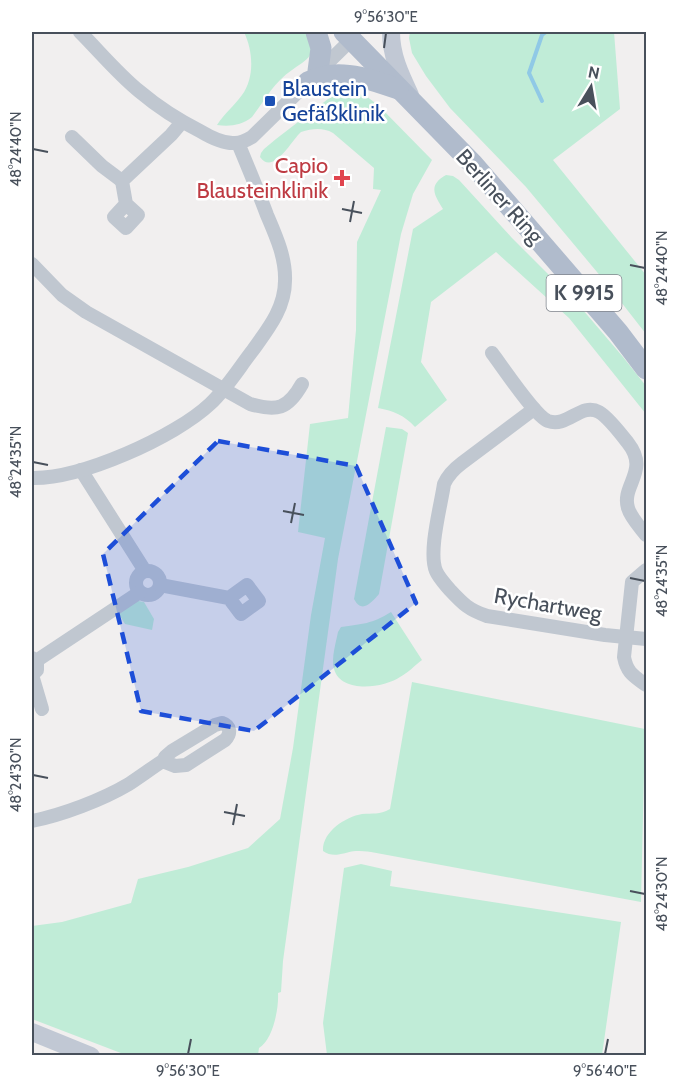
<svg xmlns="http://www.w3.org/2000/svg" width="678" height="1087" viewBox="0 0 678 1087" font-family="Cabin,sans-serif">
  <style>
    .green { fill: #c0ecd7 }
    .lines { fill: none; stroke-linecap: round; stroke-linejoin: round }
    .stream { stroke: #90c9e6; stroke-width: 4 }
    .street { stroke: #c0c7d0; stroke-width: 14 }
    .secondary { stroke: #c1c8d4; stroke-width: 18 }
    .primary { stroke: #b0bbcc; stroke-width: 21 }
    .marked { fill: #1d4ed8; fill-opacity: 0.2; stroke: #1d4ed8; stroke-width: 4.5; stroke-dasharray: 12 8; stroke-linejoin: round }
    .ticks { fill: none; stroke: #48505b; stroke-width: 2 }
    .transit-dot { fill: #1a4fb4; stroke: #fff; stroke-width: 2 }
    .health-dot { fill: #e0444e; stroke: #fff; stroke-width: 2 }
    .labels { text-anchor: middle; stroke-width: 5; stroke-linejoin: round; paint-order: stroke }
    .shield { fill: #fff; stroke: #7f848c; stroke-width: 1.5 }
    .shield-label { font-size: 21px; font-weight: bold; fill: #48505b }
    .transit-label { font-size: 22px; fill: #164399; stroke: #fff; text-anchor: start }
    .health-label { font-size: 22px; fill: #be3a42; stroke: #fff; text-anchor: end }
    .street-label { font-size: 22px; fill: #48505b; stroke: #fff }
    .neatline { fill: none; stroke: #48505b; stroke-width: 2 }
    .ticks-label { font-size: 15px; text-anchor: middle; fill: #48505b }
  </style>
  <rect width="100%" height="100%" fill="#f1efef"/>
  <!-- green -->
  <g class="green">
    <path d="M244,32h65c3,6 4,16 1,23 -3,6 -13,11 -18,15 -18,12 -27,30 -40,47 -10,8 -22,10 -35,8 7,-11 17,-19 25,-30 13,-18 11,-44 2,-63z"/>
    <polygon points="410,32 614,32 620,109 553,160 646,275 646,334 607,284 526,187 450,108 426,76 412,53 409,38"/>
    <path d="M351,92l15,4 12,9 54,55 -19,34 -12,40 -63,325 -55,402 -2,31 -3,1c1,15 -5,47 -19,55l-1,7h-132l-94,-36v-93l30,-4 69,-19 7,-24 50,-12 60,-19 32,-29 13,-71 18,-133 14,-77 -27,-6 12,-108 38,-6 8,-88 1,-88 24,-52 -8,-1 1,-21 -41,-35c-11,-6 -21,-4 -32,-1 -10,9 -28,44 -41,25l1,-4 3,-4 12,-10 52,-40 13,-6z"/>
    <path d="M446,175l7,1 6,4 53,58 65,65 46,54 23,29v28l-77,-96 -73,-66 -65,50 -10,60 26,38 -32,27c-11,-12 -21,-16 -37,-19l35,-179 30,-20c-9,-14 -15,-24 3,-34z"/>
    <path d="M386,427l16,2 6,4 -29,161c-8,9 -17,20 -25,5z"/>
    <polygon points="133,600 144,602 154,619 152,630 125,624 117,611"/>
    <path d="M391,612l31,48c-7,5 -14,13 -22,17 -16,11 -59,17 -66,-8 -3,-11 2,-27 4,-37l3,-5c21,-3 31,-3 50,-15z"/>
    <path d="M412,682l233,47 -4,173 -270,-50c-5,-1 -10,-1 -15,-1 -12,1 -22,8 -33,0 -1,-19 22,-34 39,-37 11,-1 17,1 28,-5z"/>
    <polygon points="361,864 392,871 390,886 621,922 602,1055 327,1055 323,1023 344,868"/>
  </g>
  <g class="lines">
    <!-- stream -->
    <polyline class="stream" points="542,101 529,73 542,35 546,32"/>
    <!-- street -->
    <g class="street">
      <path d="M80,32c19,19 38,42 59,59 19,16 39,29 61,40 10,6 24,13 35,12 7,0 12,-3 17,-6l100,-98"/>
      <polyline points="72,137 102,166 122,181"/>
      <polyline points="126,204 114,217 126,228 138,215 126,204 122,181 171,135 182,122"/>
      <path d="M32,264l30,31 24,17 164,92c27,8 38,5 52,-20"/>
      <path d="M492,353c10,13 43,63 56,68 20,7 33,-19 51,-9 9,5 22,22 29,31 22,28 -7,42 0,65 3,10 12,19 18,27"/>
      <path d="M534,409l-72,54c-8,6 -14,12 -18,21 -3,21 -16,68 -8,87 3,7 9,13 14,19 13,14 19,20 37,26l118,19 41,4"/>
      <polyline points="81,470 145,571"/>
      <path d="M32,478c49,1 143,-41 178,-74 17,-16 29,-36 43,-54 15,-21 32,-42 32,-69 1,-23 -9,-45 -18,-66 -9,-24 -19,-48 -29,-72"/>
      <path d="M646,570l-14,12 -8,75c3,16 10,19 22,28"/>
      <circle cx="148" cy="583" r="12"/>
      <polyline points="160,585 229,598 241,614 259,601 247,585 229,598"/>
      <polyline points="32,658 37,664 37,670 32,675 42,709"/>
      <polyline points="36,661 140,592"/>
      <path d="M222,723c9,3 9,11 3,17l-39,25 -11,1 -10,-4v-5l7,-6 43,-26z"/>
      <path d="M32,821c30,-6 70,-21 97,-37 12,-8 23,-16 35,-24"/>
    </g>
    <!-- secondary -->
    <g class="secondary">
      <path d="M391,32c0,23 9,42 19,63"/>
      <polyline points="32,1032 91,1056"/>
    </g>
    <!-- primary -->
    <g class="primary">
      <polyline points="316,32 321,48 318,71"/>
      <polyline points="344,32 473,164 618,332 646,369"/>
      <path d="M308,82c4,-2 9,-4 14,-5 23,-7 54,4 76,12"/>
    </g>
  </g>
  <!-- marked area -->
  <path class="marked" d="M218,441l138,25 60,137 -162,128 -113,-20 -38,-157z"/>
  <!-- ticks -->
  <path class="ticks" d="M384,48l2,-15M33,149l15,3M342,209l20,4M350,222l4,-21M630,265l15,3M33,462l15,3M283,511l21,4M291,523l4,-20M630,578l15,3M33,775l15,3M224,812l21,4M233,825l4,-21M630,891l15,3M188,1054l3,-15M605,1054l3,-15"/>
  <!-- markers -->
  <rect class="transit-dot" x="264" y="95" width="12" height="12" rx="3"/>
  <path class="health-dot" d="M339 169h6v6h6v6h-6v6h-6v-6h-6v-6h6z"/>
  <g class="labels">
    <!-- shield labels -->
    <rect class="shield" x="546.5" y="275" width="75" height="36" rx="4.5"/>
    <g class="shield-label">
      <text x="584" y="300">K 9915</text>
    </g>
    <!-- transit labels -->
    <g class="transit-label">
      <text x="282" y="96">Blaustein<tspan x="282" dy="25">Gefäßklinik</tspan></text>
    </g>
    <!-- health labels -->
    <g class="health-label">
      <text x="328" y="173">Capio<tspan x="328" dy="25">Blausteinklinik</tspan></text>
    </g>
    <!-- street labels -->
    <g class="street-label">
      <text transform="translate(500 196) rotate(48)" y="8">Berliner Ring</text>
      <text transform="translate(548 604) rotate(10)" y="8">Rychartweg</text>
    </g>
  </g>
  <!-- border -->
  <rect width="678" height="1087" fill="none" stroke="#ffffff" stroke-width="66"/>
  <!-- north arrow -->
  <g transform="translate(591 87) rotate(11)" stroke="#ffffff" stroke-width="4.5" paint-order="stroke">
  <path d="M0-4.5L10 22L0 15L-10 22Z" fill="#48505b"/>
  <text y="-9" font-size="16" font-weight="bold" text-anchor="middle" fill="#48505b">N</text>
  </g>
  <rect x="33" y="33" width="612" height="1021" class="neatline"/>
  <g class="ticks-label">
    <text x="386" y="22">9°56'30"E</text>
    <text transform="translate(16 149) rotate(-90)" y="5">48°24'40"N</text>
    <text transform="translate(662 268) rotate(-90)" y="5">48°24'40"N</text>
    <text transform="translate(16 462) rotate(-90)" y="5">48°24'35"N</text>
    <text transform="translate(662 581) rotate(-90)" y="5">48°24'35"N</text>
    <text transform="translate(16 775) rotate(-90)" y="5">48°24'30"N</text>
    <text transform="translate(662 894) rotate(-90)" y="5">48°24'30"N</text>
    <text x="188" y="1076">9°56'30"E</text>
    <text x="605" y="1076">9°56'40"E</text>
  </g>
</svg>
